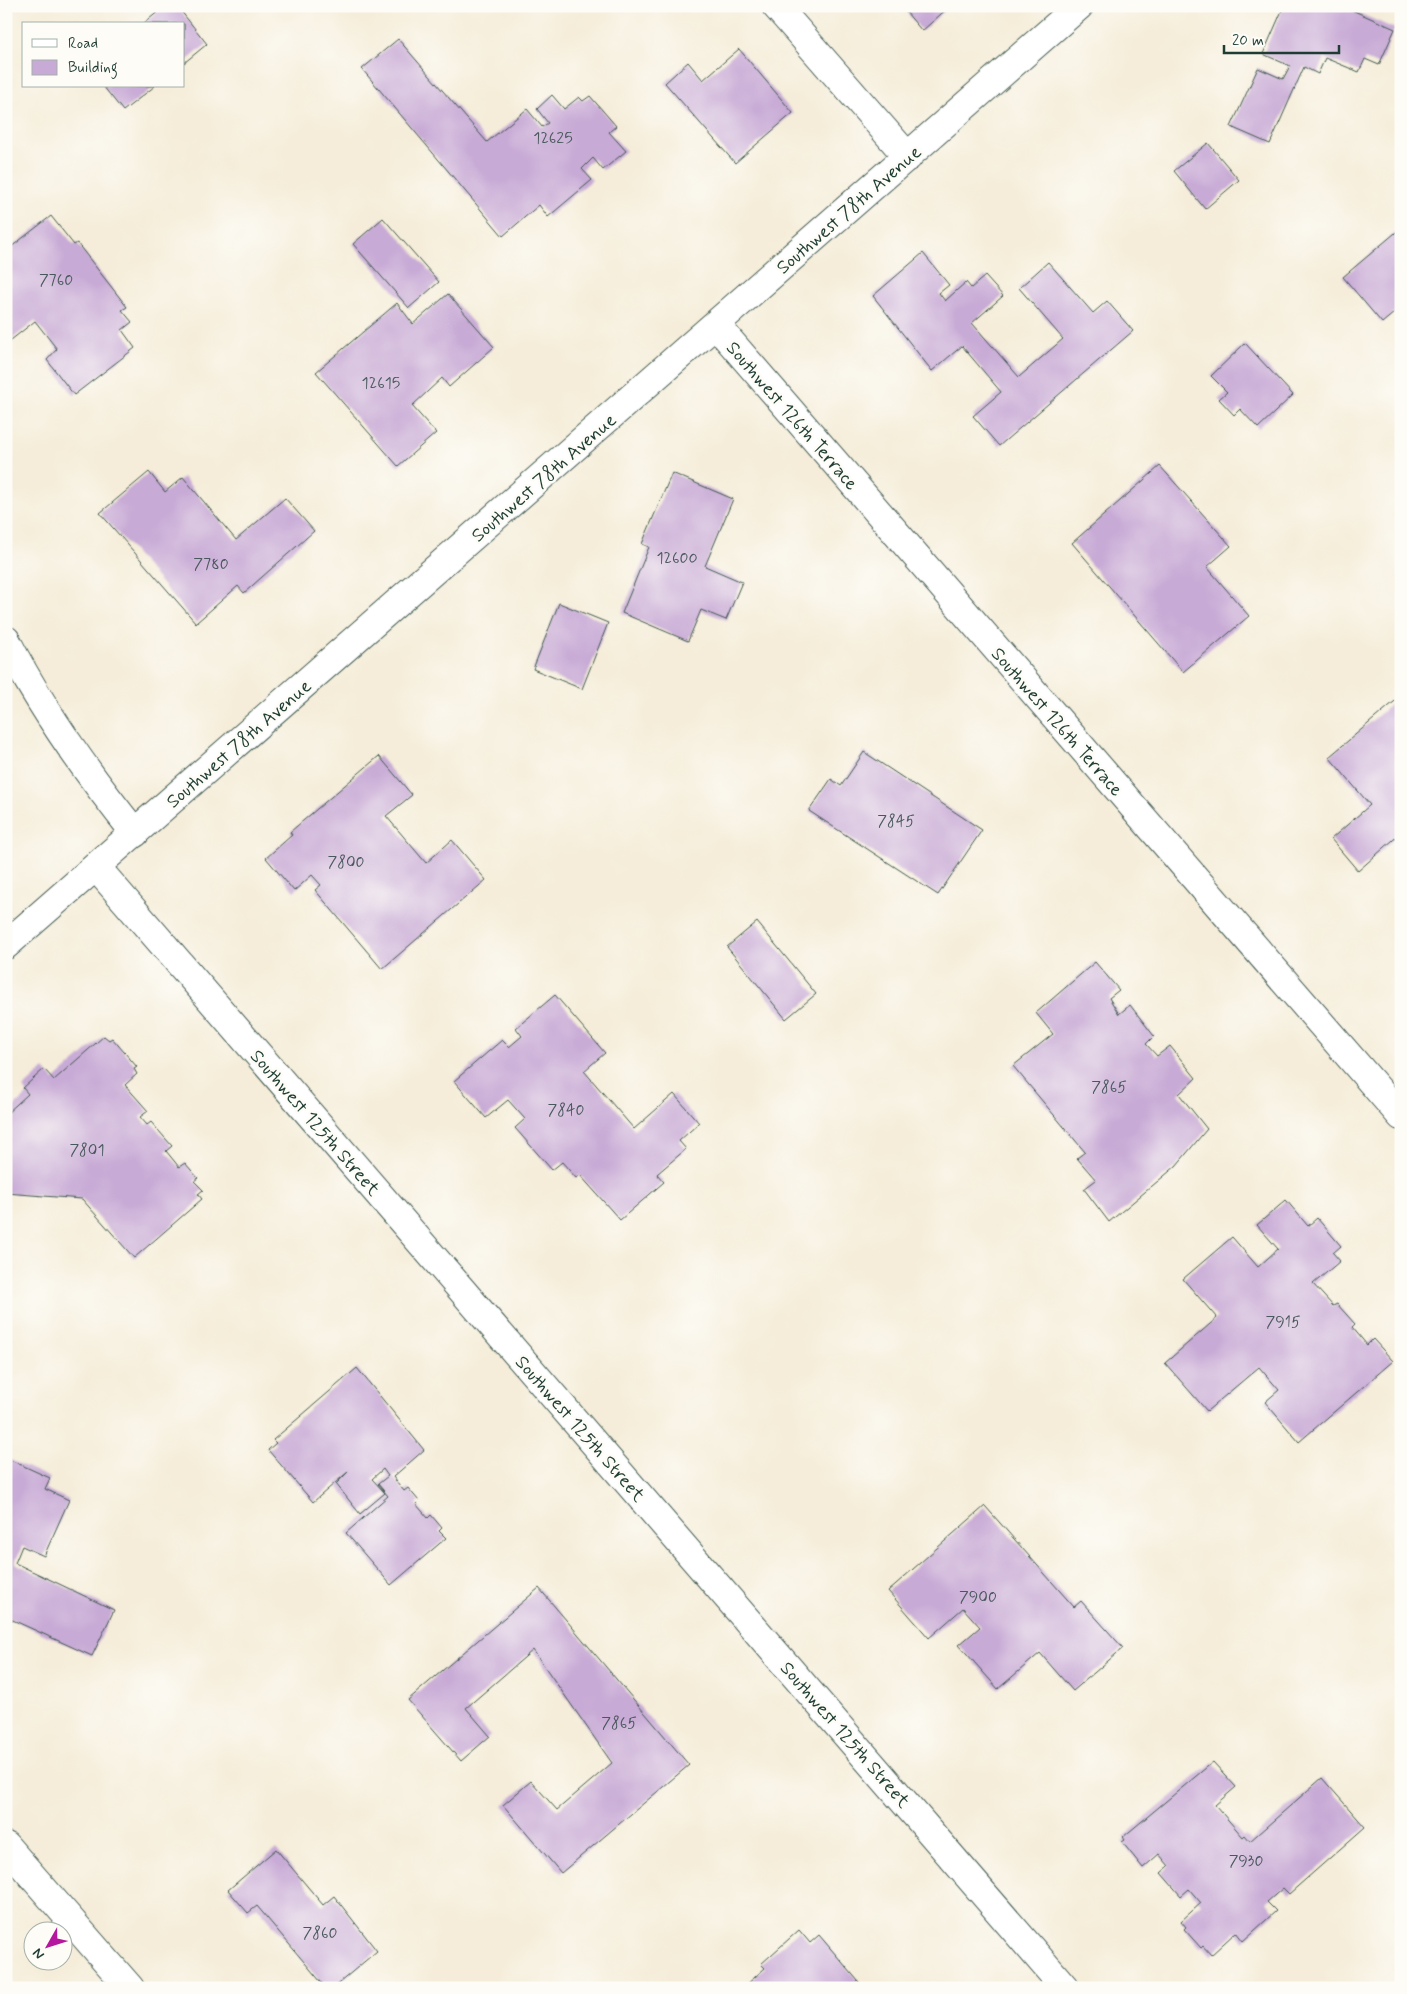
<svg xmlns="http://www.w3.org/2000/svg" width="1407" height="1994" viewBox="0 0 1407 1994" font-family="Mynerve,sans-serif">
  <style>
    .building { fill: #c8aad6 }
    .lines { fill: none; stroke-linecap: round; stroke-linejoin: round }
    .minor-casing { stroke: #3f574d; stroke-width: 30 }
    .tertiary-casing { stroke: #3f574d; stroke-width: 30 }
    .minor { stroke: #fff; stroke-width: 28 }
    .tertiary { stroke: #fff; stroke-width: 28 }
    .labels { text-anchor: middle; stroke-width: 5; stroke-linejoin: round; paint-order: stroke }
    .number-label { font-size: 16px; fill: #49585c }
    .street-label { font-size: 19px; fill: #1f3d34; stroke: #fdfcf7 }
  </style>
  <rect width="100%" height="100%" fill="#fdfcf7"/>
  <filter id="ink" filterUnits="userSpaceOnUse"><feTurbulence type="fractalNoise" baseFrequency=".02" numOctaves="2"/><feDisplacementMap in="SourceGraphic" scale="10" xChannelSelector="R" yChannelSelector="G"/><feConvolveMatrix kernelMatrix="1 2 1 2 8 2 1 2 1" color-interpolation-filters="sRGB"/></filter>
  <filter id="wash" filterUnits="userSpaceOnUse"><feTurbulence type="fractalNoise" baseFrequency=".0096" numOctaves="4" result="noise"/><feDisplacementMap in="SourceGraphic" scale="20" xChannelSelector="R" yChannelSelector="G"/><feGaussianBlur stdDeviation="1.12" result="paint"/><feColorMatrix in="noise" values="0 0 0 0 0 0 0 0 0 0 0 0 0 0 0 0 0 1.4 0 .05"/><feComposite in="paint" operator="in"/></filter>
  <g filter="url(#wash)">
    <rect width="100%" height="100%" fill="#f5edd9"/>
    <g id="blocks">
      <!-- building -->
      <g class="building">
        <polygon points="165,6 177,6 207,44 184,63 184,24 143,24"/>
        <polygon points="901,6 950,6 922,31"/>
        <polygon points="1284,6 1343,6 1395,29 1379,65 1365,59 1359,72 1325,58 1318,74 1304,67 1270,144 1231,127 1258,68 1283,79 1290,66 1263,54"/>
        <polygon points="398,39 487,142 527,109 542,127 548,123 537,109 552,95 564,109 579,97 583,101 590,96 616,126 609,132 626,151 603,170 593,158 582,169 592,180 548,217 539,205 503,236 362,69"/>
        <polygon points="739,49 793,113 735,163 665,83 688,62 703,80"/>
        <polygon points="103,86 155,86 123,111"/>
        <polygon points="1208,143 1239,180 1205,209 1174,171"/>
        <polygon points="51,216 74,245 77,243 127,307 122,310 132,322 122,330 135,348 74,395 47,360 57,349 35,321 6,344 6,251"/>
        <polygon points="383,218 439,282 409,308 353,244"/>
        <polygon points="1401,228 1401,307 1382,323 1343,277"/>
        <polygon points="923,253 949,285 939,293 945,301 966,282 971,288 985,276 1003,296 972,323 1019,377 1063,339 1019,288 1048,262 1093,313 1107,301 1133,331 999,446 973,416 1001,392 962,346 932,371 873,296"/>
        <polygon points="448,294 494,347 449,387 442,378 412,406 436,433 398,466 316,372 397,303 413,324"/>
        <polygon points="1245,343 1293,395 1258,428 1240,409 1234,415 1219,399 1227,392 1211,376"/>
        <polygon points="1160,466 1231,546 1207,567 1249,616 1183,672 1072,543"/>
        <polygon points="149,472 165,492 183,477 236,540 285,498 314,531 244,593 238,586 196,623 100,513"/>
        <polygon points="672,473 733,499 705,566 742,582 726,620 701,610 688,641 622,613 649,547 642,544"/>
        <polygon points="559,603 608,623 582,689 533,669"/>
        <polygon points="1401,696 1401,833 1358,871 1331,839 1370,805 1329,757"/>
        <polygon points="864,752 982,830 938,895 809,811 831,779 841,786"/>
        <polygon points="379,756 412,795 386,816 426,863 452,840 486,880 382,969 315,890 321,885 312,875 294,891 266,858 292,835 290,832"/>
        <polygon points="757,922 816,994 786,1019 727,947"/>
        <polygon points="1095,962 1119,990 1109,998 1119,1014 1130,1005 1154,1036 1146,1044 1157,1056 1170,1046 1196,1078 1179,1094 1207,1129 1176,1166 1109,1222 1084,1189 1096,1180 1077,1158 1085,1152 1013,1066 1053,1034 1036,1013"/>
        <polygon points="555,995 605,1053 584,1071 634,1129 674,1094 699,1123 679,1141 686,1149 657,1174 664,1182 620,1220 580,1175 576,1178 562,1162 552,1170 515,1128 525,1119 508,1100 486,1118 454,1081 502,1040 509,1047 522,1036 516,1028"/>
        <polygon points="104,1036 109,1040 112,1038 137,1067 134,1069 137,1074 125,1085 148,1111 140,1117 147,1125 151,1122 172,1146 166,1151 179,1167 185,1163 198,1178 194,1181 203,1190 198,1194 202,1199 134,1258 82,1199 6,1193 6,1114 28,1094 23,1088 44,1069 54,1080"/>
        <polygon points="1286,1200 1308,1226 1317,1218 1341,1246 1333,1253 1340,1261 1313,1284 1333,1306 1337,1304 1355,1324 1352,1327 1367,1345 1373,1339 1393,1361 1299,1442 1265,1402 1279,1390 1259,1367 1207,1411 1165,1363 1217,1318 1183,1279 1232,1237 1258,1267 1278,1249 1257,1225"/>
        <polygon points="357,1368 424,1450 393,1477 404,1491 408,1488 419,1501 416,1504 428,1518 431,1515 442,1528 439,1531 446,1538 391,1585 346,1533 388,1496 378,1484 388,1476 383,1469 372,1479 385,1493 360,1514 336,1484 349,1471 313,1502 268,1450 276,1443 273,1440"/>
        <polygon points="6,1458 50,1478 45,1489 69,1500 44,1556 22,1546 15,1563 114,1610 92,1656 6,1617"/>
        <polygon points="985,1506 1074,1607 1081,1601 1123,1648 1073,1691 1040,1653 998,1689 959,1645 980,1627 963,1608 929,1638 888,1591"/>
        <polygon points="539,1588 689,1765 561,1873 503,1805 531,1781 557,1810 612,1763 533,1650 466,1708 490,1736 461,1761 408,1700"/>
        <polygon points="1213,1762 1236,1787 1215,1805 1243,1837 1245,1835 1250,1841 1322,1778 1365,1827 1289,1894 1283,1888 1267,1902 1276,1911 1243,1941 1236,1932 1211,1955 1203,1946 1201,1948 1184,1929 1186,1927 1181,1921 1201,1903 1189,1889 1181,1896 1161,1873 1169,1866 1159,1854 1143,1868 1122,1842 1125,1840 1123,1837"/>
        <polygon points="276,1849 323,1905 334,1896 377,1951 333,1988 326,1988 257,1906 248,1913 228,1890"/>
        <polygon points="799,1930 810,1943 819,1935 864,1988 746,1988 745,1986 765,1968 761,1964"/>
      </g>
    </g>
  </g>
  <g filter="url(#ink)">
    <use href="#blocks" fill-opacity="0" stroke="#3f574d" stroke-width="1"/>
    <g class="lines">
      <defs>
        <g id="minor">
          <polyline points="776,6 908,157"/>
          <polyline points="716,325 1401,1116"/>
          <path d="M6,640c36,70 80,132 129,193"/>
          <polyline points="97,868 1065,1988"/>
          <polyline points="6,945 1079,6"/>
        </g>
        <polyline id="tertiary" points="6,1846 130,1988"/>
      </defs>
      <!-- minor casing -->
      <use href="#minor" class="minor-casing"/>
      <!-- tertiary casing -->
      <use href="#tertiary" class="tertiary-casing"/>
      <!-- minor -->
      <use href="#minor" class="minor"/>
      <!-- tertiary -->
      <use href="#tertiary" class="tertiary"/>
    </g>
  </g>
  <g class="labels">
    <!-- number labels -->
    <g class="number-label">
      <text x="553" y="143">12625</text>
      <text x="56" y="285">7760</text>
      <text x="381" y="388">12615</text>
      <text x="677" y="563">12600</text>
      <text x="211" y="569">7780</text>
      <text x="896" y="826">7845</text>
      <text x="346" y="867">7800</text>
      <text x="1109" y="1092">7865</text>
      <text x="566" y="1115">7840</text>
      <text x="87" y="1155">7801</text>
      <text x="1283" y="1327">7915</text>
      <text x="978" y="1602">7900</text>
      <text x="619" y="1728">7865</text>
      <text x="1246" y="1866">7930</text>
      <text x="320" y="1938">7860</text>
    </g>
    <!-- street labels -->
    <g class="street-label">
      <text transform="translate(848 209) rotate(-41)" y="7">Southwest 78th Avenue</text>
      <text transform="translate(793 415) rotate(49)" y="7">Southwest 126th Terrace</text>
      <text transform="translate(543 477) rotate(-41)" y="7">Southwest 78th Avenue</text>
      <text transform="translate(1058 721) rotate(49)" y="7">Southwest 126th Terrace</text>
      <text transform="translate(238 743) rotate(-41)" y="7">Southwest 78th Avenue</text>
      <text transform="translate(316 1122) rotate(49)" y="7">Southwest 125th Street</text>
      <text transform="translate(581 1428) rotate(49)" y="7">Southwest 125th Street</text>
      <text transform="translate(846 1734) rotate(49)" y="7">Southwest 125th Street</text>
    </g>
  </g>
  <!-- margin -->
  <rect width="1407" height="1994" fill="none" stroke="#fdfcf7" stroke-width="25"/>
  <!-- legend -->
  <rect x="22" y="22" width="162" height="65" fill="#fdfcf7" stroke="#a4b0a9"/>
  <rect x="32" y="39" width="25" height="8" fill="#ffffff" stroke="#a4b0a9"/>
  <text x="68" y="48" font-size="15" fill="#1f3d34">Road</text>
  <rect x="32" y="60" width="25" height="15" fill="#c8aad6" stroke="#a4b0a9"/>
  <text x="68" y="72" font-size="15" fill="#1f3d34">Building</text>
  <!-- north arrow -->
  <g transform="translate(48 1946) rotate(231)"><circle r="24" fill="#fdfcf7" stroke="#a4b0a9"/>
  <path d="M0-4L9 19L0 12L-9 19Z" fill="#b5179e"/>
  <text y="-8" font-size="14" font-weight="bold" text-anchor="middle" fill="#1f3d34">N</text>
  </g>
  <!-- scale -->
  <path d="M1224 45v8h115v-8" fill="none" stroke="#1f3d34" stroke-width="2.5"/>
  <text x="1232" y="45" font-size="15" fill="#1f3d34" stroke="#fdfcf7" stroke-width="4" paint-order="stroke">20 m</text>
</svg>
